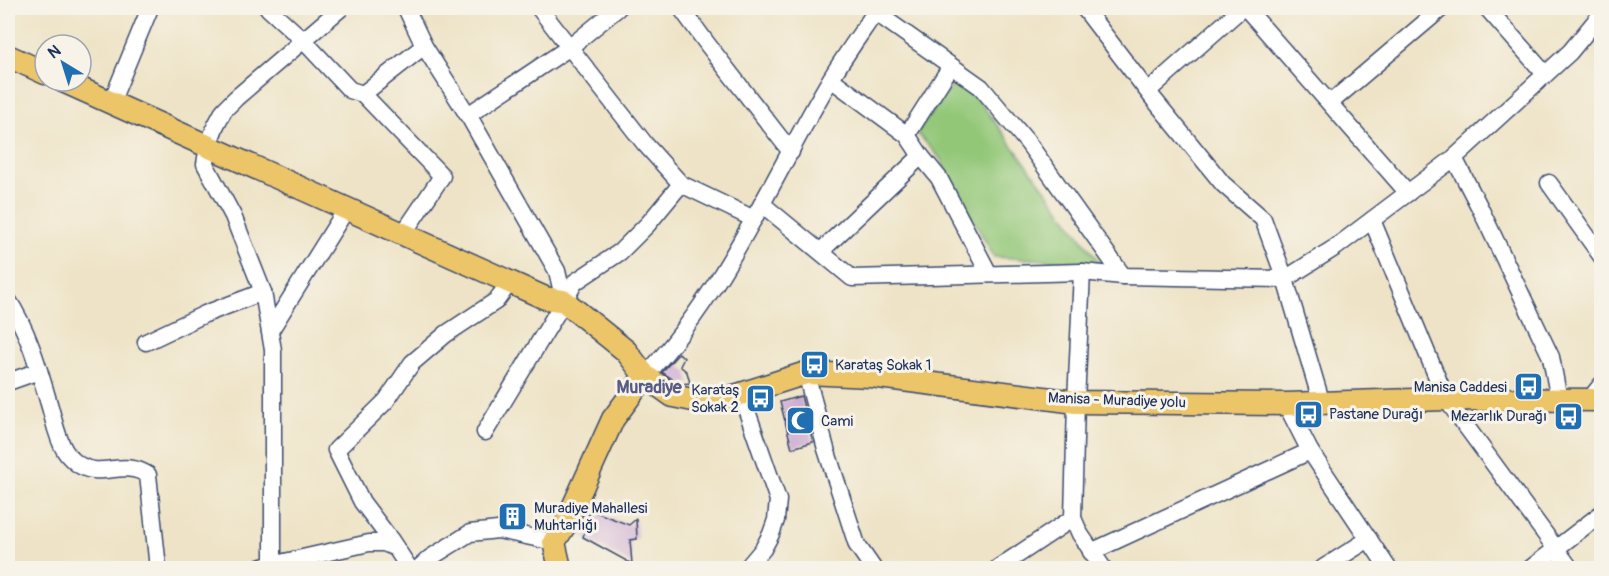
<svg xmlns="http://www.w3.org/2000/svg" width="1609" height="576" viewBox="0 0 1609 576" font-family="Pangolin,sans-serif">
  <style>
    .green { fill: #93c778; stroke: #577b6b; stroke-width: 1.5 }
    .building { fill: #cdacd3 }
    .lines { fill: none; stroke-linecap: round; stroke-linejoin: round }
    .minor-casing { stroke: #3b4a6e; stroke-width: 19 }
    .major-casing { stroke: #3b4a6e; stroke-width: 25 }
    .minor { stroke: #fff; stroke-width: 16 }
    .major { stroke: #edc569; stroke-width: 22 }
    .labels { text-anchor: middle; stroke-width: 6; stroke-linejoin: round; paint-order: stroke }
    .poi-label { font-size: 15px; fill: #1b2f5e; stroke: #f7f3e8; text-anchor: start }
    .street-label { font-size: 15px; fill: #1b2f5e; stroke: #f7f3e8 }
    .quarter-label { font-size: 18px; font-weight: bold; fill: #595b87; stroke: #f7f3e8 }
  </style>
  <rect width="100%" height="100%" fill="#f7f3e8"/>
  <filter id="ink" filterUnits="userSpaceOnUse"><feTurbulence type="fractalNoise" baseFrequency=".0167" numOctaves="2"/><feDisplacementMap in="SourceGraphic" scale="12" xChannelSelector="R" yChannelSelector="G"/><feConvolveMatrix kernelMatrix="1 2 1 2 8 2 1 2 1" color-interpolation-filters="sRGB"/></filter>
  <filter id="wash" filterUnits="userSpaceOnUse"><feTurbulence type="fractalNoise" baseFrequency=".008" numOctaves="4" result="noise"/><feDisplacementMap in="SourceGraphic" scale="24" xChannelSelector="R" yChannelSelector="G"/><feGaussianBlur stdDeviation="1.35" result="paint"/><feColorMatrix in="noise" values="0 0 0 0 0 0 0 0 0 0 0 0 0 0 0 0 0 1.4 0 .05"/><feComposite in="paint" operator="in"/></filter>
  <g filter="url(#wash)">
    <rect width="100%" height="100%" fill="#eee3c6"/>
    <!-- green -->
    <polygon class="green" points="954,83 977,98 1100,263 994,257 939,157 917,133"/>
    <g id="blocks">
      <!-- building -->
      <g class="building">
        <polygon points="679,353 684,358 680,366 687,372 690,383 680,384 662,372"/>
        <polygon points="801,396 813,442 792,448 780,402"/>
        <polygon points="590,510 629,525 636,519 637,539 630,540 632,564 583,537"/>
      </g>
    </g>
  </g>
  <g filter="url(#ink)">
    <use href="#blocks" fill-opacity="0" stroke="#3b4a6e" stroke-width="1.5"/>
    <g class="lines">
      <defs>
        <g id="minor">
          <polyline points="268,8 303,40 350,90 363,94 442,176 403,234"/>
          <polyline points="406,8 424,46 471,120 557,271 564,301"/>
          <polyline points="539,8 645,144 681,184 754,219"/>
          <polyline points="681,8 708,45 791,152"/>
          <polyline points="1084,8 1152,97 1223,184 1263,219 1285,279 1322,404"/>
          <polyline points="1246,8 1408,193"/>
          <polyline points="1487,8 1545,74"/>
          <polyline points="875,12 981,87 1028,143 1123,276"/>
          <polyline points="831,79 907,135 921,156 939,178 989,274"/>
          <polyline points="1148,91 1242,8"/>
          <polyline points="363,94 424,46"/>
          <polyline points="111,103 150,8"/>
          <polyline points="1330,103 1442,8"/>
          <polyline points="468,115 570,47 618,8"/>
          <polyline points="907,135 951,66"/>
          <polyline points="1454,158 1479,206 1551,357 1559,400"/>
          <polyline points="1549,183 1602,257"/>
          <polyline points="762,204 852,278 1082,272 1123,276 1285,279 1336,247 1454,158 1570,52 1602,13"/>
          <polyline points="1372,220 1446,399 1570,568"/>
          <polyline points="821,251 921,156"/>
          <polyline points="1082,272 1076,402 1073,518 1080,534 1103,568"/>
          <path d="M8,300c21,32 31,70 42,107 4,14 7,31 15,44 3,5 10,12 16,15 21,12 43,-7 67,9l10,93"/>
          <polyline points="270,331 347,208"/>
          <polyline points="146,342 205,314 263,292"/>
          <polyline points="806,373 826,449 857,545 873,568"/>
          <path d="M645,376c81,-86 126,-196 185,-296 15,-25 32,-48 48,-72"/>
          <polyline points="8,382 39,371"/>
          <polyline points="741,394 778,500 776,520 771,534 763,549 747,568"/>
          <polyline points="1589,400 1602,384"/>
          <polyline points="1286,404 1310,451 1388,568"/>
          <polyline points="485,432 564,301 575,282 620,252 648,224 681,184"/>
          <polyline points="1091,552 1310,451"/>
          <polyline points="273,565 273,350 263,292 233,216 205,164 208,146 216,125 224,110 236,98 341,8"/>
          <polyline points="258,568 369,543 384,543 396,548"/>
          <polyline points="409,568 390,539 362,502 336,450 386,401 412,363 446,334 496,301 510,282"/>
          <polyline points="419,568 430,558 470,533 498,530 554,542"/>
          <polyline points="998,568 1073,518"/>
          <polyline points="1323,568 1369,539"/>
          <polyline points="1531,568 1602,513"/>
        </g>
        <g id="major">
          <polyline points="8,56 45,73"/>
          <polyline points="63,81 545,298 564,301 626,351 645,376 673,396 708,403 741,394 806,373 871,376 1076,402 1286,404 1446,399 1602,400"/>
          <polyline points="560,568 554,542 565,525 613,419 645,376"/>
        </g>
      </defs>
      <!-- minor casing -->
      <use href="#minor" class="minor-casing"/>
      <!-- major casing -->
      <use href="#major" class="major-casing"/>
      <!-- minor -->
      <use href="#minor" class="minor"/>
      <!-- major -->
      <use href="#major" class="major"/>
    </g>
  </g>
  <!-- icons -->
  <defs>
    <symbol id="bus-square" viewBox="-11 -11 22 22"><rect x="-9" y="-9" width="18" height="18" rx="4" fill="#1f6fb2" stroke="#f7f3e8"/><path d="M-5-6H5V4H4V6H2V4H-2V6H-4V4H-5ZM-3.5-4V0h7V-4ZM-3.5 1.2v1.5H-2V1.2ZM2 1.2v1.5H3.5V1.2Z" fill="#fff"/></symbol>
    <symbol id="mosque-square" viewBox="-11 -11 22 22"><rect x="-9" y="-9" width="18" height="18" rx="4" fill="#1f6fb2" stroke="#f7f3e8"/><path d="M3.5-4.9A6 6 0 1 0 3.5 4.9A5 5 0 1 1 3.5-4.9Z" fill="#fff"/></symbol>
    <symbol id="building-square" viewBox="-11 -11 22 22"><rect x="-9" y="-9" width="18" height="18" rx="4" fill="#1f6fb2" stroke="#f7f3e8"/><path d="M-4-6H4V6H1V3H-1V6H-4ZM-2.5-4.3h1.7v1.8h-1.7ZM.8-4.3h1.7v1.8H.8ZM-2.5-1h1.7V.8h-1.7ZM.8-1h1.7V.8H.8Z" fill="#fff"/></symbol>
  </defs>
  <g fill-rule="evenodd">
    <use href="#bus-square" x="798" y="348" width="33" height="33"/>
    <use href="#bus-square" x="1512" y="370" width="33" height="33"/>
    <use href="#bus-square" x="744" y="382" width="33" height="33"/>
    <use href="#bus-square" x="1292" y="398" width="33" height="33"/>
    <use href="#bus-square" x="1552" y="400" width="33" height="33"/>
    <use href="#mosque-square" x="784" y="404" width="33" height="33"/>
    <use href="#building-square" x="496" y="500" width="33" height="33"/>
  </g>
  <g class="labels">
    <!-- poi labels -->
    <g class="poi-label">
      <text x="835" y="370">Karataş Sokak 1</text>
      <text x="1507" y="392" text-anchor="end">Manisa Caddesi</text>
      <text x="739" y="395" text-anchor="end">Karataş<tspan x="739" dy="17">Sokak 2</tspan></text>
      <text x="1329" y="419">Pastane Durağı</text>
      <text x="1547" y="421" text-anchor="end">Mezarlık Durağı</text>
      <text x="821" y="426">Cami</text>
      <text x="534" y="513">Muradiye Mahallesi<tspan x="534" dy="17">Muhtarlığı</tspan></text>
    </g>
    <!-- street labels -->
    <g class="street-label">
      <text transform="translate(1117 400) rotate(2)" y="5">Manisa - Muradiye yolu</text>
    </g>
    <!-- quarter labels -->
    <g class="quarter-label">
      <text x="649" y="393">Muradiye</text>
    </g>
  </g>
  <!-- margin -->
  <rect width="1609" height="576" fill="none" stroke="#f7f3e8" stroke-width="30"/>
  <!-- north arrow -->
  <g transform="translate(63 63) rotate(322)"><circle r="28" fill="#f7f3e8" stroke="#9fa5b1" stroke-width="1.5"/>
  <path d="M0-4.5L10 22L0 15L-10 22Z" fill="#1f6fb2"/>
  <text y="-9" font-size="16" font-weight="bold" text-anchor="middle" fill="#1b2f5e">N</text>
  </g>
</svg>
